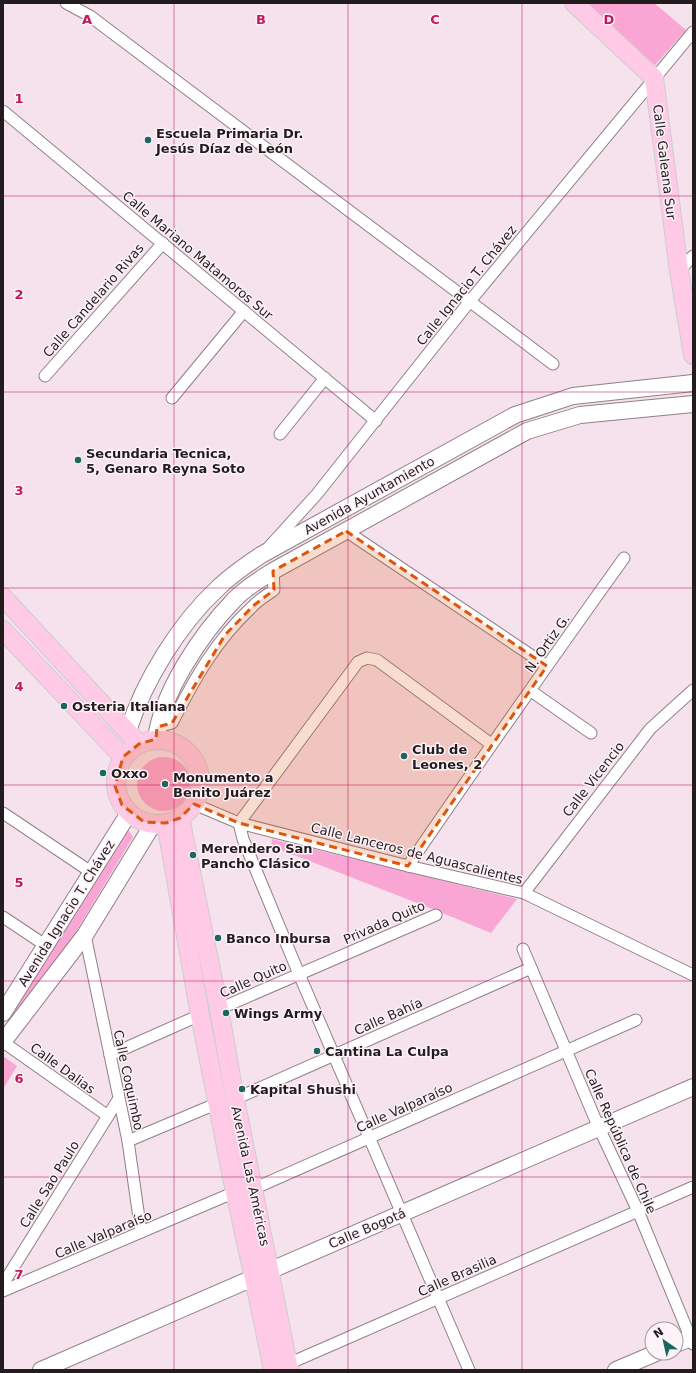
<svg xmlns="http://www.w3.org/2000/svg" width="696" height="1373" viewBox="0 0 696 1373" font-family="'DejaVu Sans',sans-serif">
  <style>
    .green { fill: #f9a6d4 }
    .lines { fill: none; stroke-linecap: round; stroke-linejoin: round }
    .street-casing { stroke: #908088; stroke-width: 13 }
    .secondary-casing { stroke: #908088; stroke-width: 18 }
    .primary-casing { stroke: #cecdce; stroke-width: 20 }
    .street { stroke: #fff; stroke-width: 11 }
    .secondary { stroke: #fff; stroke-width: 16 }
    .primary { stroke: #fecae6; stroke-width: 18 }
    .marked { fill: #de560d; fill-opacity: 0.2; stroke: #de560d; stroke-width: 3; stroke-dasharray: 8 5; stroke-linejoin: round }
    .grid { fill: none; stroke: #c2185b; stroke-width: 1; stroke-opacity: 0.55 }
    .poi-dot { fill: #1b665e; stroke: #fdf2f7; stroke-width: 1.5 }
    .labels { text-anchor: middle; stroke-width: 3; stroke-linejoin: round; paint-order: stroke }
    .poi-label { font-size: 13px; font-weight: bold; fill: #221c1f; stroke: #fdf2f7; text-anchor: start }
    .street-label { font-size: 13px; fill: #221c1f; stroke: #fdf2f7 }
    .grid-label { font-size: 13px; text-anchor: middle; font-weight: bold; fill: #c2185b; stroke: #fdf2f7; stroke-width: 3; stroke-linejoin: round; paint-order: stroke }
  </style>
  <rect width="100%" height="100%" fill="#f5e2ec"/>
  <!-- green -->
  <g class="green">
    <polygon points="583,3 654,3 686,30 655,65"/>
    <circle cx="164" cy="784" r="27"/>
    <polygon points="123,831 129,831 133,837 18,1028 5,1021 68,923"/>
    <polygon points="272,839 517,899 491,933 435,910 271,846"/>
    <polygon points="3,1056 17,1066 3,1089"/>
  </g>
  <g class="lines">
    <defs>
      <g id="street">
        <polyline points="66,3 90,16 553,364"/>
        <polyline points="3,111 376,421"/>
        <polyline points="679,271 693,256"/>
        <polyline points="45,376 163,243"/>
        <polyline points="172,398 244,311"/>
        <polyline points="280,434 325,378"/>
        <polyline points="346,531 547,666"/>
        <polyline points="269,547 317,494 470,301 693,32"/>
        <polyline points="531,691 591,733"/>
        <path d="M157,727l15,-4c22,-43 43,-82 80,-116 6,-7 15,-12 22,-17l-1,-19"/>
        <polyline points="194,804 239,823 408,866 524,893 693,975"/>
        <polyline points="3,813 91,872"/>
        <path d="M408,866c71,-104 143,-206 216,-308"/>
        <polyline points="524,893 650,729 693,690"/>
        <polyline points="3,917 45,945"/>
        <polyline points="85,935 128,1141 141,1232"/>
        <polyline points="523,949 599,1128 638,1211 693,1344"/>
        <polyline points="219,1009 436,915"/>
        <polyline points="3,1042 108,1116"/>
        <polyline points="110,1055 200,1015"/>
        <polyline points="235,1099 531,968"/>
        <polyline points="128,1141 218,1103"/>
        <polyline points="253,1189 636,1020"/>
        <polyline points="3,1284 118,1100"/>
        <polyline points="3,1291 235,1192"/>
        <polyline points="288,1364 693,1187"/>
        <polyline points="469,1370 299,974 243,839 239,823 358,662 367,658 377,660 491,744"/>
      </g>
      <g id="secondary">
        <path d="M128,731c16,-50 51,-107 90,-143 13,-13 28,-23 43,-33l254,-140 58,-19 120,-13"/>
        <path d="M156,739c6,-47 45,-105 78,-139 11,-12 25,-20 39,-29l254,-140 53,-16 113,-11"/>
        <polyline points="3,1013 129,813"/>
        <polyline points="3,1042 85,935 153,824"/>
        <polyline points="676,1344 693,1337"/>
        <polyline points="41,1370 693,1087"/>
        <polyline points="616,1370 656,1353"/>
      </g>
      <g id="primary">
        <polyline points="574,3 654,78 679,271 693,355"/>
        <polyline points="3,597 139,744"/>
        <polyline points="3,630 123,757"/>
        <circle cx="158" cy="782" r="42"/>
        <polyline points="180,818 219,1009 235,1099 289,1370"/>
        <polyline points="166,823 200,1015 235,1192 254,1278 273,1370"/>
      </g>
    </defs>
    <!-- street casing -->
    <use href="#street" class="street-casing"/>
    <!-- secondary casing -->
    <use href="#secondary" class="secondary-casing"/>
    <!-- primary casing -->
    <use href="#primary" class="primary-casing"/>
    <!-- street -->
    <use href="#street" class="street"/>
    <!-- secondary -->
    <use href="#secondary" class="secondary"/>
    <!-- primary -->
    <use href="#primary" class="primary"/>
  </g>
  <!-- marked area -->
  <path class="marked" d="M346,531l201,135 -139,200 -169,-43 -45,-19 -14,14 -14,5 -22,-1 -22,-17 -7,-19 8,-29 16,-13 17,-5 1,-12 15,-4 53,-88 28,-29 21,-16 -1,-19z"/>
  <!-- grid -->
  <path class="grid" d="M174,3v1367M348,3v1367M522,3v1367M3,196h690M3,392h690M3,588h690M3,785h690M3,981h690M3,1177h690"/>
  <!-- markers -->
  <g class="poi-dot">
    <circle cx="148" cy="140" r="4"/>
    <circle cx="78" cy="460" r="4"/>
    <circle cx="64" cy="706" r="4"/>
    <circle cx="404" cy="756" r="4"/>
    <circle cx="103" cy="773" r="4"/>
    <circle cx="165" cy="784" r="4"/>
    <circle cx="193" cy="855" r="4"/>
    <circle cx="218" cy="938" r="4"/>
    <circle cx="226" cy="1013" r="4"/>
    <circle cx="317" cy="1051" r="4"/>
    <circle cx="242" cy="1089" r="4"/>
  </g>
  <g class="labels">
    <!-- poi labels -->
    <g class="poi-label">
      <text x="156" y="138">Escuela Primaria Dr.<tspan x="156" dy="15">Jesús Díaz de León</tspan></text>
      <text x="86" y="458">Secundaria Tecnica,<tspan x="86" dy="15">5, Genaro Reyna Soto</tspan></text>
      <text x="72" y="711">Osteria Italiana</text>
      <text x="412" y="754">Club de<tspan x="412" dy="15">Leones, 2</tspan></text>
      <text x="111" y="778">Oxxo</text>
      <text x="173" y="782">Monumento a<tspan x="173" dy="15">Benito Juárez</tspan></text>
      <text x="201" y="853">Merendero San<tspan x="201" dy="15">Pancho Clásico</tspan></text>
      <text x="226" y="943">Banco Inbursa</text>
      <text x="234" y="1018">Wings Army</text>
      <text x="325" y="1056">Cantina La Culpa</text>
      <text x="250" y="1094">Kapital Shushi</text>
    </g>
    <!-- street labels -->
    <g class="street-label">
      <text transform="translate(665 162) rotate(83)" y="5">Calle Galeana Sur</text>
      <text transform="translate(198 255) rotate(40)" y="5">Calle Mariano Matamoros Sur</text>
      <text transform="translate(466 285) rotate(-51)" y="5">Calle Ignacio T. Chávez</text>
      <text transform="translate(93 300) rotate(-49)" y="5">Calle Candelario Rivas</text>
      <text transform="translate(369 495) rotate(-29)" y="5">Avenida Ayuntamiento</text>
      <text transform="translate(547 643) rotate(-55)" y="5">N. Ortiz G.</text>
      <text transform="translate(593 779) rotate(-52)" y="5">Calle Vicencio</text>
      <text transform="translate(417 853) rotate(14)" y="5">Calle Lanceros de Aguascalientes</text>
      <text transform="translate(66 913) rotate(-58)" y="5">Avenida Ignacio T. Chávez</text>
      <text transform="translate(384 922) rotate(-24)" y="5">Privada Quito</text>
      <text transform="translate(253 979) rotate(-24)" y="5">Calle Quito</text>
      <text transform="translate(388 1016) rotate(-24)" y="5">Calle Bahía</text>
      <text transform="translate(63 1068) rotate(36)" y="5">Calle Dalias</text>
      <text transform="translate(129 1080) rotate(78)" y="5">Calle Coquimbo</text>
      <text transform="translate(404 1107) rotate(-24)" y="5">Calle Valparaíso</text>
      <text transform="translate(621 1141) rotate(66)" y="5">Calle República de Chile</text>
      <text transform="translate(251 1176) rotate(78)" y="5">Avenida Las Américas</text>
      <text transform="translate(49 1184) rotate(-58)" y="5">Calle Sao Paulo</text>
      <text transform="translate(367 1228) rotate(-23)" y="5">Calle Bogotá</text>
      <text transform="translate(103 1234) rotate(-23)" y="5">Calle Valparaíso</text>
      <text transform="translate(457 1275) rotate(-24)" y="5">Calle Brasilia</text>
    </g>
  </g>
  <g class="grid-label">
    <text x="87" y="24">A</text>
    <text x="261" y="24">B</text>
    <text x="435" y="24">C</text>
    <text x="609" y="24">D</text>
    <text x="19" y="103">1</text>
    <text x="19" y="299">2</text>
    <text x="19" y="495">3</text>
    <text x="19" y="691">4</text>
    <text x="19" y="887">5</text>
    <text x="19" y="1083">6</text>
    <text x="19" y="1279">7</text>
  </g>
  <!-- border -->
  <rect width="696" height="1373" fill="none" stroke="#221c1f" stroke-width="8"/>
  <!-- north arrow -->
  <g transform="translate(664 1341) rotate(326)"><circle r="19" fill="#fdf2f7" stroke="#a59ca1"/>
  <path d="M0-3L7 15L0 10L-7 15Z" fill="#1b665e"/>
  <text y="-6" font-size="11" font-weight="bold" text-anchor="middle" fill="#221c1f">N</text>
  </g>
</svg>
